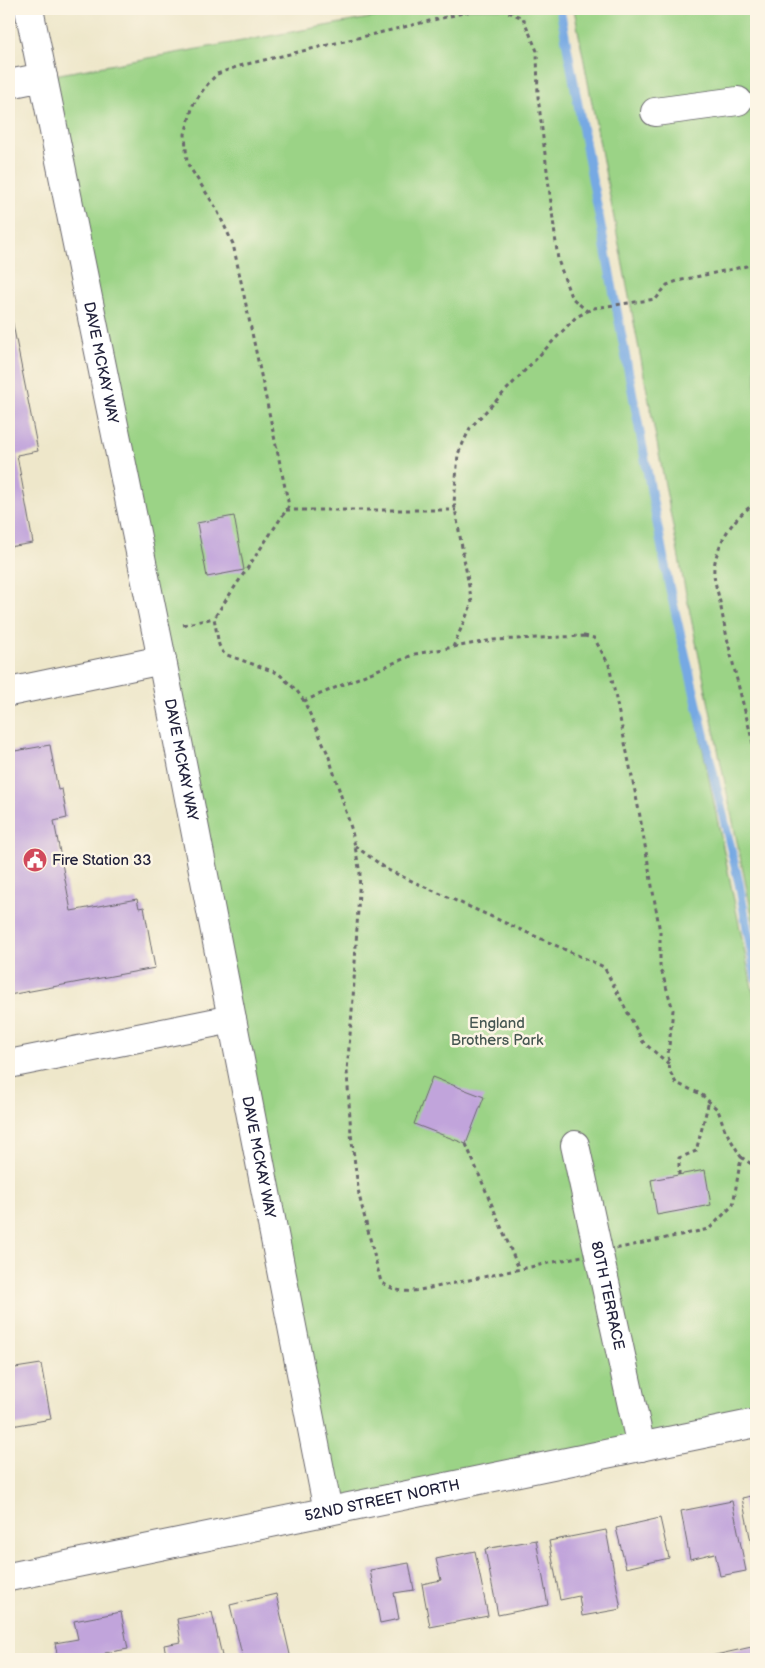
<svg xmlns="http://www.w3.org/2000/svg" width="765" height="1668" viewBox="0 0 765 1668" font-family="'Balsamiq Sans',sans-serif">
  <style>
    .green { fill: #9bd386; stroke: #5e7a60 }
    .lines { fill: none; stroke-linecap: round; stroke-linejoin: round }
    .stream { stroke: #76a9e3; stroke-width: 9 }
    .building { fill: #c1a4db }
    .minor-casing { stroke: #69676d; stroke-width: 30 }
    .path { stroke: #69676d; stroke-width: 3; stroke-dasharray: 4 4; stroke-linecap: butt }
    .minor { stroke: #fff; stroke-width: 28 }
    .labels { text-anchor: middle; stroke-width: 5; stroke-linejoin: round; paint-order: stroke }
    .street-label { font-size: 15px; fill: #22223b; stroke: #fcf5e5 }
    .poi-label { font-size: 15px; fill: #22223b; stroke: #fcf5e5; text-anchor: start }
    .park-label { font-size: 15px; fill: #465752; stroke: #fcf5e5 }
  </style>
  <rect width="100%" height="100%" fill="#fcf5e5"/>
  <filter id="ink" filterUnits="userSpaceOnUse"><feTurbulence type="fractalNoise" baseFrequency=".02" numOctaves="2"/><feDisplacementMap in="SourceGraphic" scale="10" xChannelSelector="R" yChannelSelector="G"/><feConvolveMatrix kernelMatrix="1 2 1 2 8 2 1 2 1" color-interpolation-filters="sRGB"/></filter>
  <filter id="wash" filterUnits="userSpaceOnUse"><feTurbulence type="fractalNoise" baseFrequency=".0096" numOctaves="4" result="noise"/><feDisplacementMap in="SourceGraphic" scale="20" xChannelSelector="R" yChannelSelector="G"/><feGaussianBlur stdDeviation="1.12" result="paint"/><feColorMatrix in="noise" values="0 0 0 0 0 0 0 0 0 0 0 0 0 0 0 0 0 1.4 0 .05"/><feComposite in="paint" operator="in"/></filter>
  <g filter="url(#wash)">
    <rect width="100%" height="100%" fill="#eee7ca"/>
    <!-- green -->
    <g class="green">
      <polygon points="419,9 560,9 668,581 756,1006 756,1423 328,1511 43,77"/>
      <polygon points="574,9 756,9 756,934 683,579"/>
    </g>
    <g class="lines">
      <!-- stream -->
      <polyline class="stream" points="560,9 668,581 739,883 756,978"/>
    </g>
    <g id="blocks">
      <!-- building -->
      <g class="building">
        <polygon points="9,304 38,451 17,455 33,543 9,547"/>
        <polygon points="234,516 244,570 207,577 197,523"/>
        <polygon points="50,745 58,790 62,789 67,818 54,821 71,911 137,899 139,908 144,907 155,968 9,995 9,752"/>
        <polygon points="432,1077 484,1097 466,1144 414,1124"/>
        <polygon points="705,1170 711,1205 657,1215 651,1180"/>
        <polygon points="41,1364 51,1419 12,1426 9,1409 9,1369"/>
        <polygon points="756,1495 756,1561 755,1561 742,1498"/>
        <polygon points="732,1501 746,1571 720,1576 715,1553 690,1559 681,1511"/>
        <polygon points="660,1518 669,1558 626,1568 616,1528"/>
        <polygon points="606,1530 621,1609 582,1616 579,1596 560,1600 549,1541"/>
        <polygon points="536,1540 548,1605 498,1615 485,1549"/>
        <polygon points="475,1551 488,1616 430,1627 422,1584 441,1580 436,1559"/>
        <polygon points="409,1563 414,1590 394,1593 399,1619 380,1623 370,1570"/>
        <polygon points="276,1594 291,1659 243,1659 230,1605"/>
        <polygon points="121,1612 128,1649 105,1653 106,1659 58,1659 55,1643 78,1639 74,1621"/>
        <polygon points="212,1612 222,1656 209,1659 167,1659 164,1645 181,1642 177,1619"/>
        <polygon points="756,1646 756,1659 712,1659 711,1656"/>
      </g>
    </g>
  </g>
  <g filter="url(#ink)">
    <use href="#blocks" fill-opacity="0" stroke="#69676d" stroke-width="1"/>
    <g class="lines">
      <defs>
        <g id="minor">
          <path id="s1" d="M29,9l133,651 166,851"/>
          <polyline points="9,84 43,77"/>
          <polyline points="655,112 738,101"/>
          <polyline points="9,692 162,660"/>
          <polyline points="9,1064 232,1019"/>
          <path id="s2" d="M575,1145l66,302"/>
          <path id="s3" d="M9,1577l747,-154"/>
        </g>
      </defs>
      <!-- minor casing -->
      <use href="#minor" class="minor-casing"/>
      <!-- path -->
      <g class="path">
        <polyline points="501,9 523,18 537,51 538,97 558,260 571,297 587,311"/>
        <path d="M756,503c-22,13 -39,39 -42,65 -1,11 4,24 6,34 9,52 24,103 36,154"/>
        <polyline points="286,510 456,510"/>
        <polyline points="183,625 214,618"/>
        <path d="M584,636l10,2 15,27 30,146 21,121v34l13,44 -5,45 2,17 6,11 25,11 17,16 7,20 16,27 -8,48 -24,24 -273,58c-24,4 -34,9 -55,-5l-22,-87 -8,-61 -4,-63 6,-72 7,-126 -8,-42 -24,-77 -24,-53 111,-47 78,-14z"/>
        <polyline points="453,647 472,603 454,503 458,454 470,428 576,317 594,308 656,299 667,285 677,281 756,264"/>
        <polyline points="304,701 297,691 278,673 224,654 219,645 214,618 289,506 233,244 216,208 187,163 185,134 193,105 205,87 217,74 239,66 480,9"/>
        <polyline points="355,846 388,870 414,882 604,967 643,1042 669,1064"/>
        <polyline points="466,1144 519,1269"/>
        <polyline points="741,1157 756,1167"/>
        <polyline points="679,1175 679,1158 696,1151 709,1101"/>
      </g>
      <!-- minor -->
      <use href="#minor" class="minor"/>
    </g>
  </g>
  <!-- icons -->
  <defs>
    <symbol id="civic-disc" viewBox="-11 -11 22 22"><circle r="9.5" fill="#d1495b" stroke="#fcf5e5"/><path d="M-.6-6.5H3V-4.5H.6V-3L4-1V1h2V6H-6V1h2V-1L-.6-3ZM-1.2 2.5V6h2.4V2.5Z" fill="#fff"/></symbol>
  </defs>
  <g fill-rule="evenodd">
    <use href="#civic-disc" x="21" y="846" width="28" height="28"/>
  </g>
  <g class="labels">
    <!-- street labels -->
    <g class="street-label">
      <text dy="5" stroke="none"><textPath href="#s1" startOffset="361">DAVE MCKAY WAY</textPath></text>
      <text dy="5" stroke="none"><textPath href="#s1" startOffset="766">DAVE MCKAY WAY</textPath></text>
      <text dy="5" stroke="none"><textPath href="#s1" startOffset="1171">DAVE MCKAY WAY</textPath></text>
      <text dy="5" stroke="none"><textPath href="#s2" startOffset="154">80TH TERRACE</textPath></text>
      <text dy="5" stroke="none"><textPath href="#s3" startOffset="381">52ND STREET NORTH</textPath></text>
    </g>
    <!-- poi labels -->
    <g class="poi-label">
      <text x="52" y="865">Fire Station 33</text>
    </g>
    <!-- park labels -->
    <g class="park-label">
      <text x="497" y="1028">England<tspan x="497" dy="17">Brothers Park</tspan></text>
    </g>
  </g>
  <!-- margin -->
  <rect width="765" height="1668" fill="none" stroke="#fcf5e5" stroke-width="30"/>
</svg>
